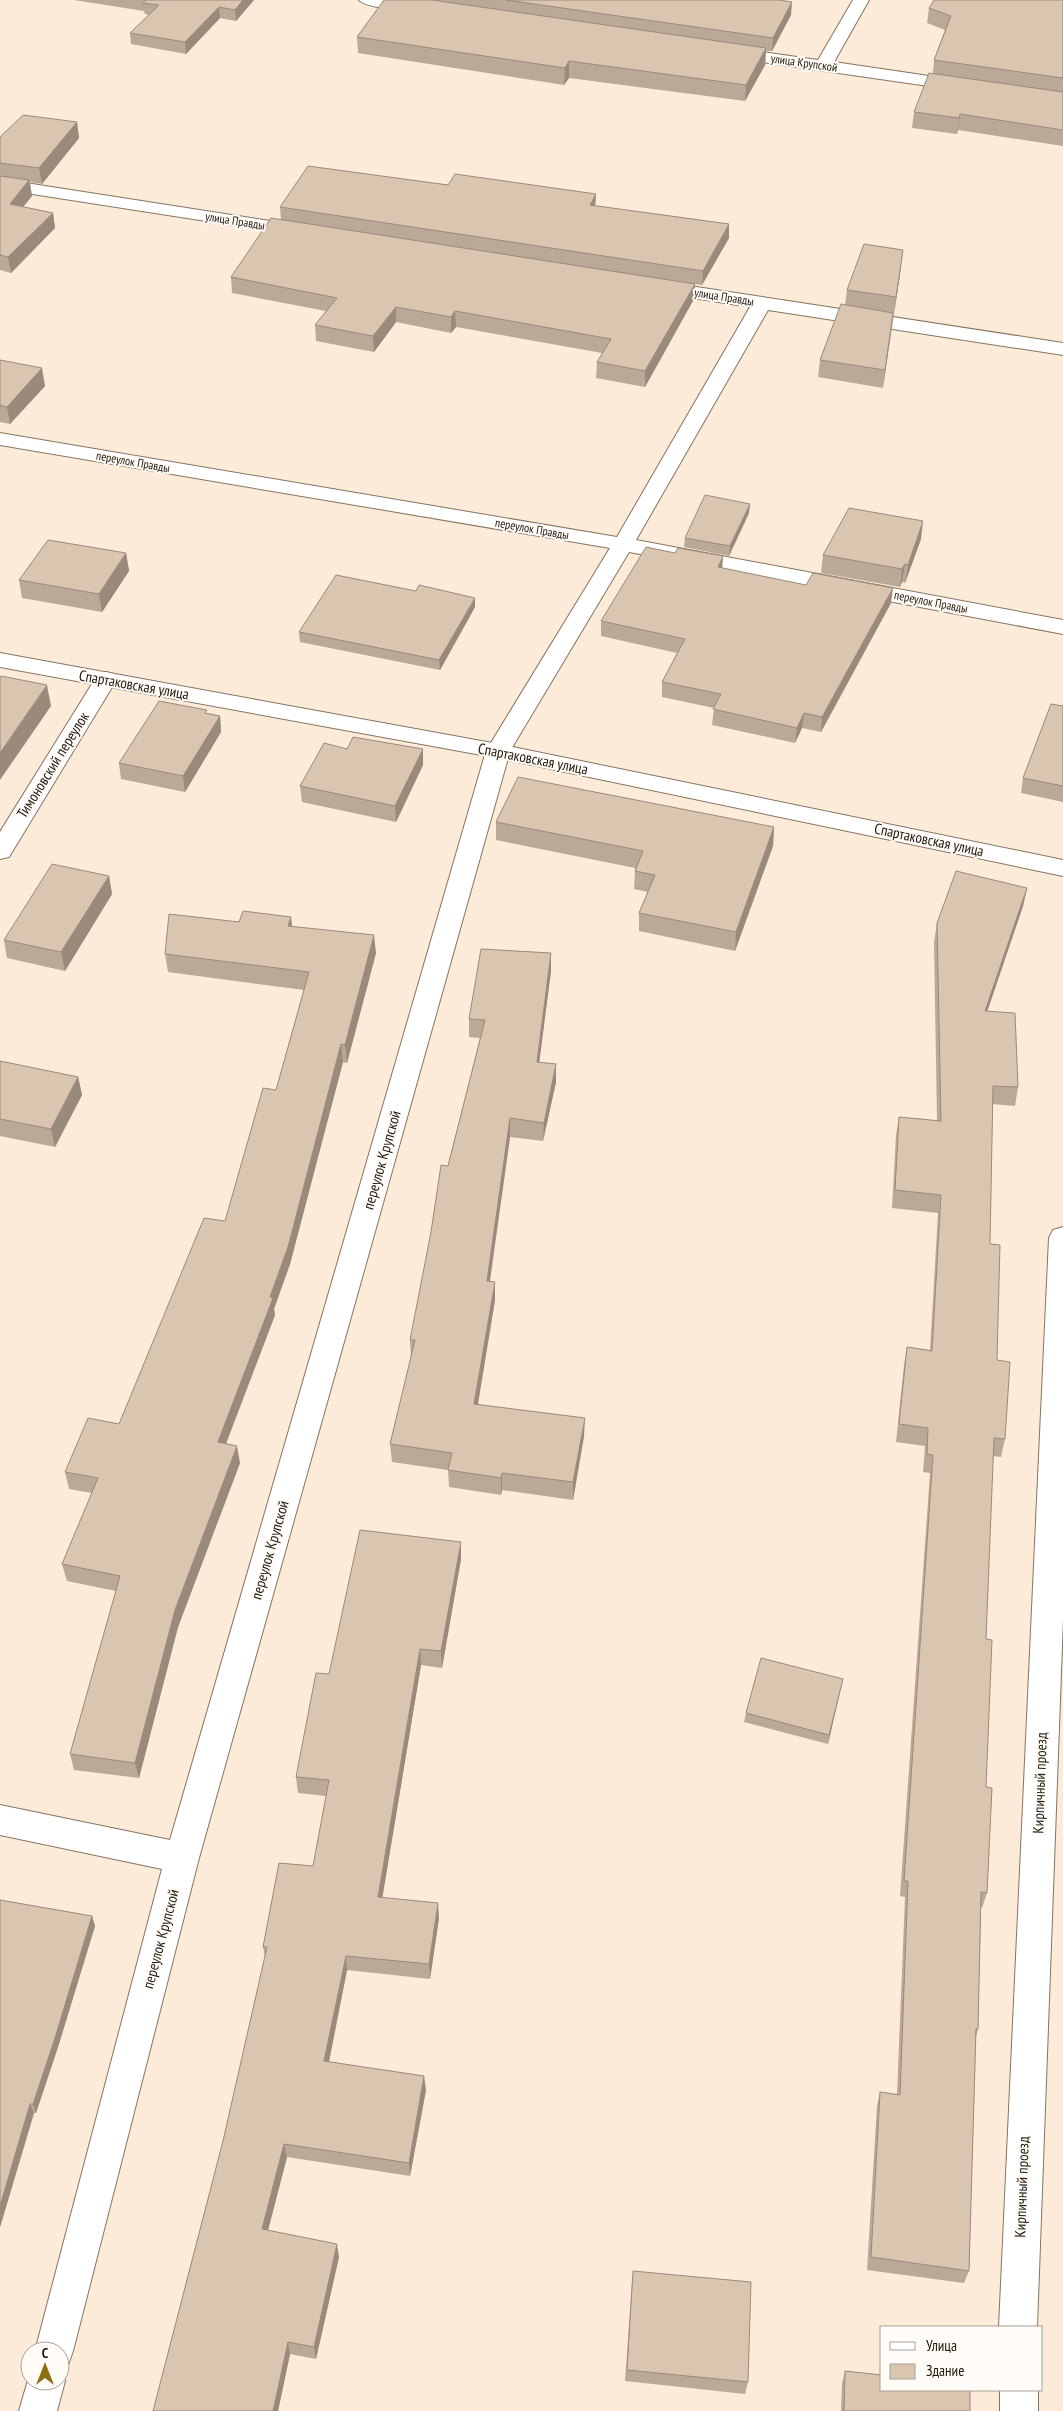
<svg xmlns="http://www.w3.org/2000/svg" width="1063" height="2411" viewBox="0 0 1063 2411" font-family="'PT Sans Narrow',sans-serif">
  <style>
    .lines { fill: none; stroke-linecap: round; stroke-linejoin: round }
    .minor-casing { stroke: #867460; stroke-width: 2 }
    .tertiary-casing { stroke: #867460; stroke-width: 2 }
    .minor { fill: #fff; fill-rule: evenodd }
    .tertiary { fill: #fff; fill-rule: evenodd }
    .wall { fill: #bba997 }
    .shaded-wall { fill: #998a7b }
    .building { fill: #dac5b0; stroke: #998a7b }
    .labels { text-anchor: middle; stroke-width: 4; stroke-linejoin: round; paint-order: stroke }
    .far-street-label { font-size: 12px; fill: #1f1810; stroke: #fffbf6 }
    .street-label { font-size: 15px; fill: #1f1810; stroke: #fffbf6 }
  </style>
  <rect width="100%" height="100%" fill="#fcebd9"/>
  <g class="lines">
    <defs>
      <g id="minor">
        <path d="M359,0h43l22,4 2,3c-5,8 -62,1 -67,-7z"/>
        <polygon points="853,0 869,0 834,62 963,81 969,82 971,86 969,90 963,91 728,57 722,56 720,52 722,48 728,47 818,60"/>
        <polygon points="0,179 303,226 309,227 312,231 309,235 303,236 0,189"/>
        <polygon points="657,281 1063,343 1063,355 768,310 636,540 1063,620 1063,634 629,552 510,751 199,1858 73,2351 68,2365 60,2368 60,2351 35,2351 162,1869 0,1835 0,1805 170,1840 486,751 610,548 0,445 0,433 617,537 750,307 650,291 648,287 650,283"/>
        <polygon points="106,672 114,674 117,679 9,857 0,859 0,832 95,679 98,674"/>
        <polygon points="1063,1227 1063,1618 1037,2327 999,2327 1049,1238 1053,1230"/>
        <polygon points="60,2368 65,2381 57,2411 19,2411 30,2373 30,2381 60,2381"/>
        <rect x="1000" y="2390" width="38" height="21"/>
      </g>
      <polygon id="tertiary" points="0,653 498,744 1063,860 1063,876 498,758 0,667"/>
    </defs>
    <!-- minor casing -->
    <use href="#minor" class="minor-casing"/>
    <!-- tertiary casing -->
    <use href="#tertiary" class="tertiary-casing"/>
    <!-- minor -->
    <use href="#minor" class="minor"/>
    <!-- tertiary -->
    <use href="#tertiary" class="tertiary"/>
  </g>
  <!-- wall -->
  <g class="wall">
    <polygon points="74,0 254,0 236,21 220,18 186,54 131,44 130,33 149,15 145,14 144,11"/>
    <polygon points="384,0 779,0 791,15 772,51 766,51 765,65 745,101 569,78 564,85 358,53 357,37"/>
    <polygon points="1063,0 1063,146 958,130 957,134 912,128 914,112 933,73 934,60 945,30 927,23 929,8"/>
    <polygon points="77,122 79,138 42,184 30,182 32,196 23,207 53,213 55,228 11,273 0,270 0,137"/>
    <polygon points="448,185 596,194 595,206 729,238 702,285 695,284 694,299 645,387 596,378 597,362 602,353 456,327 451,333 396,322 374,352 316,341 315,325 326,311 232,293 231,277 281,220 280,207"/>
    <polygon points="901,267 883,388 818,377 820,360 845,305 847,290"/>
    <polygon points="0,360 45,386 10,424 0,422"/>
    <polygon points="749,513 729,556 684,547 685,538"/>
    <polygon points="921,539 905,583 902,582 900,587 821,573 823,555"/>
    <polygon points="126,553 129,571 102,612 22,598 19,580"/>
    <polygon points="722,568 891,603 821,732 802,728 795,743 712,725 714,708 662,697 662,682 677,653 601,636 601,621"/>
    <polygon points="475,607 440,670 300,642 299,632"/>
    <polygon points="1063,706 1063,802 1021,793 1023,778"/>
    <polygon points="207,713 220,716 221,732 185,792 121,779 119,763"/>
    <polygon points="423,765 396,822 302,802 300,786"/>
    <polygon points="496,822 774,827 773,846 735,951 639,931 639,913 648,892 634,889 635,871 635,868 496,840"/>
    <polygon points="109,876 112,894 65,971 7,958 4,940"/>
    <polygon points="1027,888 1023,906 987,1011 1018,1087 1015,1106 992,1104 990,1244 997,1360 1005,1439 1001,1457 993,1456 986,1639 986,1787 987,1893 982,1908 981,1908 978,2029 976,2036 969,2271 964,2283 867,2270 877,2106 880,2092 897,2094 905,1897 900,1896 930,1473 923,1472 925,1446 896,1442 904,1365 907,1347 930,1350 938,1213 892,1208 896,1135 899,1117 937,1121 934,942 937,923"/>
    <polygon points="291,917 292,927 376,953 347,1063 343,1062 290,1264 274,1309 275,1315 226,1444 240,1463 178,1627 139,1778 74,1770 70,1754 116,1591 67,1581 62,1564 92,1493 69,1489 65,1472 119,1424 225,1221 276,1090 304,990 168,972 165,954 239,922"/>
    <polygon points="551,953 551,971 539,1062 556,1082 543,1141 510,1137 490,1282 495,1282 495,1300 478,1404 584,1436 573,1500 502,1490 501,1495 449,1487 448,1470 392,1462 390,1444 411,1358 410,1340 448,1166 480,1038 469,1037 469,1019"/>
    <polygon points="0,1061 78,1077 82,1095 55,1147 0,1136"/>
    <polygon points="461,1542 461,1559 442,1668 421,1665 382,1898 439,1918 430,1979 347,1970 329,2062 426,2090 410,2176 287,2157 268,2230 339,2257 316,2359 290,2354 278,2411 153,2411 223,2141 265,1957 263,1947 313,1866 326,1796 298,1793 296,1777 329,1674"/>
    <polygon points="843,1679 828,1744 744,1722 746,1713"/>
    <polygon points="0,1900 92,1916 95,1926 58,2047 36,2113 34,2113 0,2227"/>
    <polygon points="632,2283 748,2382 745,2394 625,2381"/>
    <polygon points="845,2371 970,2411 841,2411 842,2383"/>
  </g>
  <!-- shaded-wall -->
  <g class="shaded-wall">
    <polygon points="243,0 254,0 236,21 235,10"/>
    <polygon points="792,2 791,15 772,51 773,38"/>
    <polygon points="219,7 220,18 186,54 185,42"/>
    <polygon points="766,48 765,65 745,101 746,85"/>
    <polygon points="569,61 569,78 564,85 565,68"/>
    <polygon points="960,114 958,130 957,134 959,118"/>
    <polygon points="77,122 79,138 42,184 39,168"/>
    <polygon points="29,180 32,196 12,220 10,204"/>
    <polygon points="596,194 595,208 590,205"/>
    <polygon points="53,213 55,228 11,273 8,257"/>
    <polygon points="729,224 729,238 702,285 703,271"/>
    <polygon points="903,250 901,267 894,315 896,297"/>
    <polygon points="695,284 694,299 645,387 645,371"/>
    <polygon points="396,307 396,322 374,352 373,336"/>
    <polygon points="455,311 456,327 451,333 451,317"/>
    <polygon points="893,313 891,330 883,388 885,370"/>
    <polygon points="42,368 45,386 10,424 7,407"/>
    <polygon points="750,504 749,513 729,556 730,546"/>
    <polygon points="923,521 921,539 905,583 908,565"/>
    <polygon points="126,553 129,571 102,612 99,594"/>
    <polygon points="723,556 722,572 718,567"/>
    <polygon points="905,564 902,582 900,587 902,569"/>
    <polygon points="893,588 891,603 821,732 822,717"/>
    <polygon points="475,598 475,607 440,670 439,660"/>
    <polygon points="47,685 51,706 0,780 0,753"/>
    <polygon points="804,713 802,728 795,743 797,728"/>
    <polygon points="220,716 221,732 185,792 183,776"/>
    <polygon points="423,749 423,765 396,822 395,806"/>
    <polygon points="774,827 773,846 735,951 736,932"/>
    <polygon points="109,876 112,894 65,971 61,952"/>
    <polygon points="1027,888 1023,906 981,1030 985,1011"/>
    <polygon points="291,917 293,935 288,926"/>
    <polygon points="374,935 376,953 347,1063 345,1045"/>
    <polygon points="551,953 551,971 537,1080 537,1062"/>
    <polygon points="341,1044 343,1062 290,1264 274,1309 275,1315 220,1459 218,1442 270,1297"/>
    <polygon points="556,1064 556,1082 543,1141 544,1123"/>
    <polygon points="78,1077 82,1095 55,1147 51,1129"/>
    <polygon points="510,1118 510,1137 487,1299 487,1281"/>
    <polygon points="495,1282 495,1300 475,1421 474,1404"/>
    <polygon points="585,1418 584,1436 573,1500 573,1482"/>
    <polygon points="237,1446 240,1463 178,1627 139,1778 135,1763 175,1610"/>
    <polygon points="502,1473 502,1490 501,1495 501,1478"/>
    <polygon points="461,1542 461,1559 442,1668 441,1651"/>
    <polygon points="420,1649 421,1665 380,1912 378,1897"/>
    <polygon points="843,1679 841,1687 828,1744 829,1735"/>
    <polygon points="438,1903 439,1918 430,1979 429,1964"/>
    <polygon points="92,1916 95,1926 58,2047 36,2113 33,2104"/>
    <polygon points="346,1956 347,1970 326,2076 324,2061"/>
    <polygon points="424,2076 426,2090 410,2176 409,2163"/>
    <polygon points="30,2104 34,2113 0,2227 0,2206"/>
    <polygon points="284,2144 287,2157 265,2242 262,2229"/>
    <polygon points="337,2244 339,2257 316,2359 314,2347"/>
    <polygon points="288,2342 290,2354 278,2411 273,2411"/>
  </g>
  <!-- building -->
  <g class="building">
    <polygon points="146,0 243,0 235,10 219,7 185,42 130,33 159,5 143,3"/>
    <polygon points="384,0 432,0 766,48 746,85 569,61 565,68 357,37"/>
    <polygon points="506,0 779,0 792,2 773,38"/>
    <polygon points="934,0 1063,0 1063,78 934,60 951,16 929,8"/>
    <polygon points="929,73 1063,92 1063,130 960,114 959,118 914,112"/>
    <polygon points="23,115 77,122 39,168 0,163 0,137"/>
    <polygon points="308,166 448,185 455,174 596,194 590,205 729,224 703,271 280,207"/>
    <polygon points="0,176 29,180 10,204 53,213 8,257 0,255"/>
    <polygon points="271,218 695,284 645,371 597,362 611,339 455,311 451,317 396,307 373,336 315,325 337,298 231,277"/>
    <polygon points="864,244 903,250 896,297 847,290"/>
    <polygon points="841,304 893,313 885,370 820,360"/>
    <polygon points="0,360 42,368 7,407 0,405"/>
    <polygon points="705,495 750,504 730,546 685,538"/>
    <polygon points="849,508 923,521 908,565 905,564 902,569 823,555"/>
    <polygon points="48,540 126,553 99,594 19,580"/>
    <polygon points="646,547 675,553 678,548 723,556 718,567 806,585 813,573 893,588 822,717 804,713 797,728 713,709 721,694 662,682 685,639 601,621"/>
    <polygon points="336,575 416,591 419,585 475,598 439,660 299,632"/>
    <polygon points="1,676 47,685 0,753 0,677"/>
    <polygon points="159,701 207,710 205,713 220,716 183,776 119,763"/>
    <polygon points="1051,704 1063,706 1063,786 1023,778"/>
    <polygon points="353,737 423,749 395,806 300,786 324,743 347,749"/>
    <polygon points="518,777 774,827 736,932 639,913 655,875 635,871 643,851 496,822"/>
    <polygon points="52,864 109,876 61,952 4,940"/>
    <polygon points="956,871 1027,888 985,1011 1015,1013 1018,1087 993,1086 990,1244 1000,1245 997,1360 1010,1362 1005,1439 994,1438 986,1639 992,1640 986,1787 992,1788 987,1893 981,1892 978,2029 976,2029 969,2271 871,2257 880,2092 900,2095 908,1881 904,1881 933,1455 927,1454 928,1428 899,1424 907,1347 932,1351 941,1195 895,1190 899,1117 941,1121 937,923"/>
    <polygon points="243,911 291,917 288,926 374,935 345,1045 341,1044 288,1247 270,1297 273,1298 218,1442 237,1446 175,1610 135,1763 70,1754 120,1576 62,1564 98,1478 65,1472 88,1418 119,1424 204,1218 225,1221 263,1088 276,1090 309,972 165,954 169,914 239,922"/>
    <polygon points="481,949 551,953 537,1062 556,1064 544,1123 510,1118 487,1281 495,1282 474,1404 585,1418 573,1482 502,1473 501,1478 448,1470 452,1453 390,1444 415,1340 410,1340 431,1232 441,1165 448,1166 485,1020 469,1019"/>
    <polygon points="0,1061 78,1077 51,1129 0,1119"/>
    <polygon points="360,1530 461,1542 441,1651 420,1649 378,1897 438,1903 429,1964 346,1956 324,2061 424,2076 409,2163 284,2144 262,2229 337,2244 314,2347 288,2342 273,2411 153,2411 223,2141 267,1947 263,1947 279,1863 313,1866 329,1780 296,1777 316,1673 329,1674"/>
    <polygon points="761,1658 843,1679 829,1735 746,1713"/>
    <polygon points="0,1900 92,1916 55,2038 33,2104 30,2104 0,2206"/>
    <polygon points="633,2271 751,2282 748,2382 627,2370"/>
    <polygon points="845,2371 882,2375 882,2390 970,2390 970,2411 844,2411"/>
  </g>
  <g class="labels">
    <!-- far-street labels -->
    <g class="far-street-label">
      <text transform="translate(804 63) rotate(8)" y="4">улица Крупской</text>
      <text transform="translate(235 221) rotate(9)" y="4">улица Правды</text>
      <text transform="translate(724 297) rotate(9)" y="4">улица Правды</text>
      <text transform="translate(133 462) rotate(10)" y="4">переулок Правды</text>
      <text transform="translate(532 529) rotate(10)" y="4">переулок Правды</text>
      <text transform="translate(931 602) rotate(11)" y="4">переулок Правды</text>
    </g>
    <!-- street labels -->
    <g class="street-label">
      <text transform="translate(134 685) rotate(10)" y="5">Спартаковская улица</text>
      <text transform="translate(533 759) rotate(11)" y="5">Спартаковская улица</text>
      <text transform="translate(53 765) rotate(-58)" y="5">Тимоновский переулок</text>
      <text transform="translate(929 840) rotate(12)" y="5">Спартаковская улица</text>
      <text transform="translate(382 1160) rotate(-74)" y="5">переулок Крупской</text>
      <text transform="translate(270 1550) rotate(-74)" y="5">переулок Крупской</text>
      <text transform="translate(1040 1783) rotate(-88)" y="5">Кирпичный проезд</text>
      <text transform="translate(161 1939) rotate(-75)" y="5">переулок Крупской</text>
      <text transform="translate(1022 2187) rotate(-88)" y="5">Кирпичный проезд</text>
    </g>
  </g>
  <!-- legend -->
  <rect x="880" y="2326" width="162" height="65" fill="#fffbf6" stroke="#a5a09a"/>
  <rect x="890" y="2342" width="25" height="8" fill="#ffffff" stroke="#a5a09a"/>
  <text x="926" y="2351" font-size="15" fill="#1f1810">Улица</text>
  <rect x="890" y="2364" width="25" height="15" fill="#dac5b0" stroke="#a5a09a"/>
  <text x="926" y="2376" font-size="15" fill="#1f1810">Здание</text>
  <!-- north arrow -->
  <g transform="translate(45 2366)"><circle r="24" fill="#fffbf6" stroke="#a5a09a"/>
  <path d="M0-4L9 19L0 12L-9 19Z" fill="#897010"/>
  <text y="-8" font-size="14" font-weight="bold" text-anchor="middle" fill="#1f1810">С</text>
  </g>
</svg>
